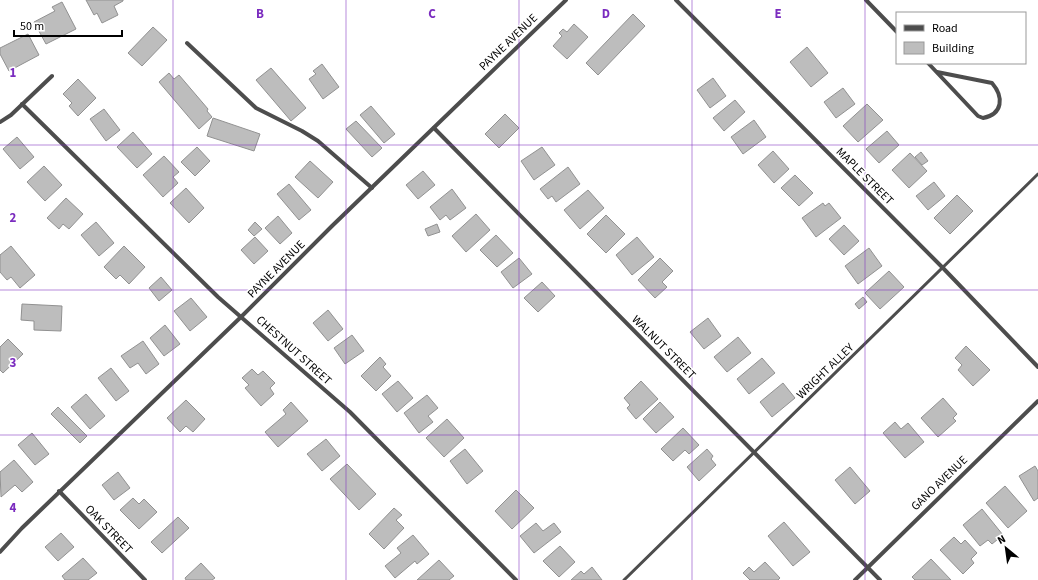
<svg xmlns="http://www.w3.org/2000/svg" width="1038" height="580" viewBox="0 0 1038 580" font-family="'Source Sans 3',sans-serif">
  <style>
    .building { fill: #bdbdbd; stroke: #919191 }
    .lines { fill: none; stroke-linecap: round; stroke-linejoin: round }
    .lane { stroke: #4d4d4d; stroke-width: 3 }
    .street { stroke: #4d4d4d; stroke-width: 4 }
    .grid { fill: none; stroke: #7b2cbf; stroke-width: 1; stroke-opacity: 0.55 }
    .labels { text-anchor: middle; stroke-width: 3; stroke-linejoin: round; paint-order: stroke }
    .street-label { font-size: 12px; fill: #000; stroke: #fff }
    .grid-label { font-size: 13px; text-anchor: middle; font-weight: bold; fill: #7b2cbf; stroke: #fff; stroke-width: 3; stroke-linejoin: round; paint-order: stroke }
  </style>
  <rect width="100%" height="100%" fill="#fff"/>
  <!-- building -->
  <g class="building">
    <polygon points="86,0 123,0 123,1 114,6 118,15 102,23 97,13 94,15"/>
    <polygon points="62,2 76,29 46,44 34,22 55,11 52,7"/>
    <polygon points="633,14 645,26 598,75 586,63"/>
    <polygon points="574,24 588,37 567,59 553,46 562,36 559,33 563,29 567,32"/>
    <polygon points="153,27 167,40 142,66 128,53"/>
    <polygon points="28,34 39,55 9,71 0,54 0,48"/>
    <polygon points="807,47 828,73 811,87 790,62"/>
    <polygon points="322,64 339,87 323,99 309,79 316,74 313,71"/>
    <polygon points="271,68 306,108 291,121 256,80"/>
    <polygon points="169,73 174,79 179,75 208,109 207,111 212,117 199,129 159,82"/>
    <polygon points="713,78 726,96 710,108 697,90"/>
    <polygon points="78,79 96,98 78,116 69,106 72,103 63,94"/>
    <polygon points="843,88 855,104 836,118 824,102"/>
    <polygon points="735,100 745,112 724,131 713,118"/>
    <polygon points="867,104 883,120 858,142 843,126"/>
    <polygon points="371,106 395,134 384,143 360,115"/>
    <polygon points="104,109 120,130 106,141 90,119"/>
    <polygon points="505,114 519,128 499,148 485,134"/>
    <polygon points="213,118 260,134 254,151 207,136"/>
    <polygon points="754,120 766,137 743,154 731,137"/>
    <polygon points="356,121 382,148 372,157 346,129"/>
    <polygon points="887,131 899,145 879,163 866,149"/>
    <polygon points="133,132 152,154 137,168 117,147"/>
    <polygon points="17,137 34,157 20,169 3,149"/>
    <polygon points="197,147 210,161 195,176 181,162"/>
    <polygon points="542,147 555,165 534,180 521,161"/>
    <polygon points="773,151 789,169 774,183 758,165"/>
    <polygon points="921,152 928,161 922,165 915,157"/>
    <polygon points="910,153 927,171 909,188 892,170"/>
    <polygon points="164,156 179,172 173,177 178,183 163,197 143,175"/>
    <polygon points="310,161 333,182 318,198 295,177"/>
    <polygon points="44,166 62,185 45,201 27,182"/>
    <polygon points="568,167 580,184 556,202 552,196 548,199 540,189"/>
    <polygon points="423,171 435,185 418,199 406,185"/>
    <polygon points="795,175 813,193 799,206 781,188"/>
    <polygon points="934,182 945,196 928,210 916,196"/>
    <polygon points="289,184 311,210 299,220 277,194"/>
    <polygon points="186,188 204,208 189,223 170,203"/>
    <polygon points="452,189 466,208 450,220 446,215 440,220 430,207"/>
    <polygon points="588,190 604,208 580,229 564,210"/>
    <polygon points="957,195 973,211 950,234 934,218"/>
    <polygon points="66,198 83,214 69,229 63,224 59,229 47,218"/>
    <polygon points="823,203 825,206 829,203 841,218 816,237 802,218"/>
    <polygon points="476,214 490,230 466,252 452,236"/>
    <polygon points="606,215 625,234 606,253 587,234"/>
    <polygon points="278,216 292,233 280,244 265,228"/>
    <polygon points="96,222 114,243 99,256 81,235"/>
    <polygon points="255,222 262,229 254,236 248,230"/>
    <polygon points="437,224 440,232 428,236 425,229"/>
    <polygon points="844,225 859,241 844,255 829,239"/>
    <polygon points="496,235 513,253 497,267 480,250"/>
    <polygon points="255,237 268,251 254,264 241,250"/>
    <polygon points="637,237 654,257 632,275 616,255"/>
    <polygon points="11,246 35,275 20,288 11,277 7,280 0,272 0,255"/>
    <polygon points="124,246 145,267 129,284 120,275 116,279 104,267"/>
    <polygon points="869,248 882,266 858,284 845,266"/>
    <polygon points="519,258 532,274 513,288 501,272"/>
    <polygon points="660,258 673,271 662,282 667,287 655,298 638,280"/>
    <polygon points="889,271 904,287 880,309 865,293"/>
    <polygon points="161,277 172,290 159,301 149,288"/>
    <polygon points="542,282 555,296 538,312 524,298"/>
    <polygon points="863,297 867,302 859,309 855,304"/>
    <polygon points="191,298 207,317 190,331 174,311"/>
    <polygon points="22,304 62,306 61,331 34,330 34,321 21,320"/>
    <polygon points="328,310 343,329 328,341 313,323"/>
    <polygon points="708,318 721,336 704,349 690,332"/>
    <polygon points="165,325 180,344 164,356 150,338"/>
    <polygon points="352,335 364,351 345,364 334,348"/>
    <polygon points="738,337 751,353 727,372 714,357"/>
    <polygon points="8,339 23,354 3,373 0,370 0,347"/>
    <polygon points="143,341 159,364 146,374 138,363 130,368 121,356"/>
    <polygon points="966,346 990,370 973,386 958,370 962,365 955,358"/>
    <polygon points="380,357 386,364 383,367 391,376 376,391 361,376"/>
    <polygon points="762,358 775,373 749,394 737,379"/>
    <polygon points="111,368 129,391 116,401 98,378"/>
    <polygon points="252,369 258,375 263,371 275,383 270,388 274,394 261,406 245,388 249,385 242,378"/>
    <polygon points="398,381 413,398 397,412 382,394"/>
    <polygon points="641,381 658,399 636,419 627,408 630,405 624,398"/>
    <polygon points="783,383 795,398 772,417 760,402"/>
    <polygon points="86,394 105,416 90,429 71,407"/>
    <polygon points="427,395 438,408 428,416 433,422 419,433 404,413"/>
    <polygon points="943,398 957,414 953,418 956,421 938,437 921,418"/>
    <polygon points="186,400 205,419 193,432 186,426 180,432 167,418"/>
    <polygon points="291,402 308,421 278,447 265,432 286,414 283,410"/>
    <polygon points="660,402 674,417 656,433 643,419"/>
    <polygon points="58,407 87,436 80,443 51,414"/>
    <polygon points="447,419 464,438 444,457 426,438"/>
    <polygon points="895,422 901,429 908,423 924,442 905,458 883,433"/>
    <polygon points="683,428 699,445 689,454 685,450 673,461 661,449"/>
    <polygon points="32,433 49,454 35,465 18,445"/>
    <polygon points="326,439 340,456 322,471 307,454"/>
    <polygon points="465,449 483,471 467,484 450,461"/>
    <polygon points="707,449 713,456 711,459 716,465 699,481 687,467"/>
    <polygon points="14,460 33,482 22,492 15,485 1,497 0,472"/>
    <polygon points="347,464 376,494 359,510 330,479"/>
    <polygon points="1035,466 1038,471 1038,498 1034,501 1019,476"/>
    <polygon points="850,467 870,491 855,504 835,480"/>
    <polygon points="118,472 130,488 114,500 102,485"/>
    <polygon points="1005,486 1027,511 1008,528 986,503"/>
    <polygon points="516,490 534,508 512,529 495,511"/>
    <polygon points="133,498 139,504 144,499 157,512 139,529 120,510"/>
    <polygon points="394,508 402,515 396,520 404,528 384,549 369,534"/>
    <polygon points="982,509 1003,535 992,544 988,540 980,546 963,525"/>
    <polygon points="178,517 189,528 162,553 151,542"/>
    <polygon points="784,522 810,552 793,566 768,536"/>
    <polygon points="536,523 543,531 554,523 561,532 534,553 520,536"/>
    <polygon points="61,533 74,547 58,561 45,547"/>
    <polygon points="413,535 429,554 417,564 415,561 395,578 385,566 401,553 397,548"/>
    <polygon points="954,537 961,544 965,540 977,553 971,559 974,563 963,574 940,550"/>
    <polygon points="560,546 575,562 559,577 543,561"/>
    <polygon points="83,558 97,573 88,580 65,580 62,576"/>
    <polygon points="931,559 951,580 915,580 912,577"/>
    <polygon points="439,560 454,576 449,580 417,580"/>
    <polygon points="765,562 780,578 778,580 750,580 743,573 749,567 754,572"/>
    <polygon points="201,563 215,578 212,580 186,580 185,578"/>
    <polygon points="592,567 602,580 571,580 581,571 584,574"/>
  </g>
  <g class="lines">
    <!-- lane -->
    <polyline class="lane" points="624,580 1038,174"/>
    <!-- street -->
    <g class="street">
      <polyline points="676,0 943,268 1038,367"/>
      <polyline points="866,0 897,32"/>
      <polyline points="187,43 256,108 302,131 318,141 372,188"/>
      <path d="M928,63l50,53 5,2c20,-4 21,-21 9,-35l-55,-11"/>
      <polyline points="22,104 218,297 350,412 516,580"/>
      <polyline points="0,122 11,115 52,76"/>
      <polyline points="434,128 880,580"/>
      <polyline points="59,491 145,580"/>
      <polyline points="0,552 22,528 242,316 332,226 566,0"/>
      <polyline points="855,580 1038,401"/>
    </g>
  </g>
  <!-- grid -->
  <path class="grid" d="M173,0v580M346,0v580M519,0v580M692,0v580M865,0v580M0,145h1038M0,290h1038M0,435h1038"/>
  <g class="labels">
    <!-- street labels -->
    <g class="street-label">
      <text transform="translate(508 42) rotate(-44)" y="4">PAYNE AVENUE</text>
      <text transform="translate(865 176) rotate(45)" y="4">MAPLE STREET</text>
      <text transform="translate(276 269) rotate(-45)" y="4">PAYNE AVENUE</text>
      <text transform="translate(664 347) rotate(45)" y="4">WALNUT STREET</text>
      <text transform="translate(294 350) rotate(42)" y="4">CHESTNUT STREET</text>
      <text transform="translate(825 371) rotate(-44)" y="4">WRIGHT ALLEY</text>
      <text transform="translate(939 483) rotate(-44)" y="4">GANO AVENUE</text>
      <text transform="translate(109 529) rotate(46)" y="4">OAK STREET</text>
    </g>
  </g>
  <g class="grid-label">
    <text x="260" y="18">B</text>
    <text x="432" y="18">C</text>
    <text x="606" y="18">D</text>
    <text x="778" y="18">E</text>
    <text x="13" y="77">1</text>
    <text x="13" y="222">2</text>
    <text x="13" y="367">3</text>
    <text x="13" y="512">4</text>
  </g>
  <!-- legend -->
  <rect x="896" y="12" width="130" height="52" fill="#ffffff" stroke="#999999"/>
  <rect x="904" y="25" width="20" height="6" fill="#4d4d4d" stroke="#999999"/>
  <text x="932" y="32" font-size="12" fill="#000000">Road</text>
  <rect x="904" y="42" width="20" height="12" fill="#bdbdbd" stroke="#999999"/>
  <text x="932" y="52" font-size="12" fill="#000000">Building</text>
  <!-- north arrow -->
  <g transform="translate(1006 548) rotate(331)" stroke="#ffffff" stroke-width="3" paint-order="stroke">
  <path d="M0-3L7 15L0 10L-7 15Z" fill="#000000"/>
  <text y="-6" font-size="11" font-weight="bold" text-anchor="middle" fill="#000000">N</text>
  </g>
  <!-- scale -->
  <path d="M14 30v6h108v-6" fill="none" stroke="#000000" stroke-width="2"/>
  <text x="20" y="30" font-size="12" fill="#000000" stroke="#ffffff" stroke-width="3" paint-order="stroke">50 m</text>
</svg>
